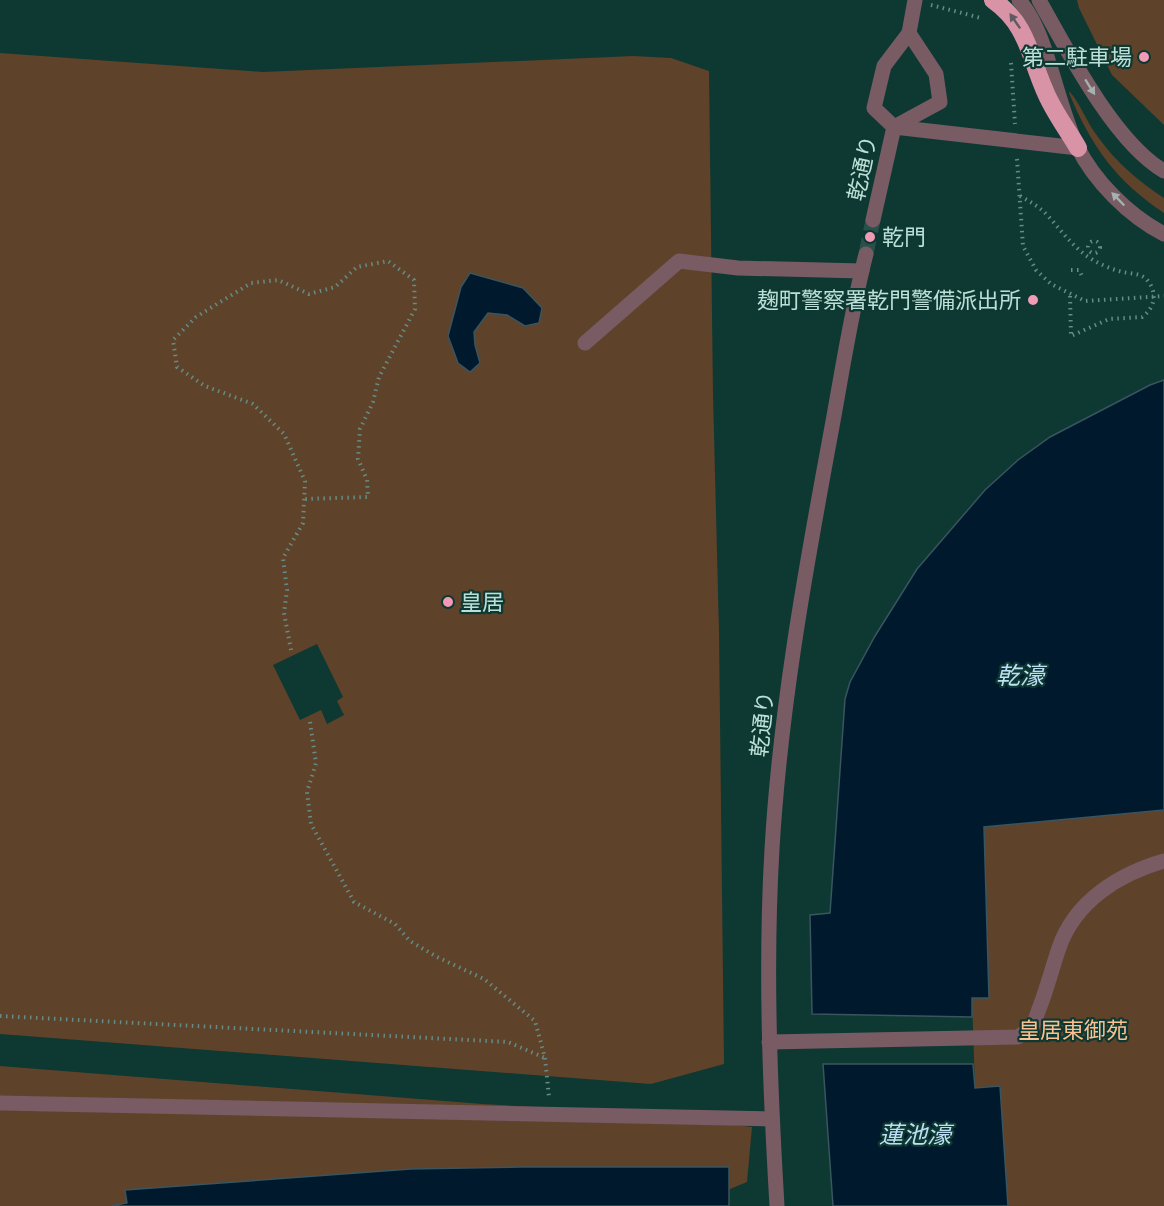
<svg xmlns="http://www.w3.org/2000/svg" width="1164" height="1206" viewBox="0 0 1164 1206" font-family="'Exo 2','Noto Sans JP',sans-serif">
  <style>
    .green { fill: #5e422a; fill-rule: evenodd }
    .water { fill: #00192c; stroke: #385560; stroke-width: 1.5 }
    .lines { fill: none; stroke-linecap: round; stroke-linejoin: round }
    .minor-tunnel { stroke: #28514b; stroke-width: 15; stroke-dasharray: 15 8; stroke-linecap: butt }
    .path { stroke: #658c85; stroke-width: 4; stroke-dasharray: 1.5 4.5; stroke-linecap: butt }
    .minor { stroke: #785b63; stroke-width: 15 }
    .highway { stroke: #d893a7; stroke-width: 18 }
    .oneway { fill: #5f5c61 }
    .oneway2 { fill: #a4b1af }
    .poi-dot { fill: #f19ab4; stroke: #0e3832; stroke-width: 2 }
    .labels { text-anchor: middle; stroke-width: 4.5; stroke-linejoin: round; paint-order: stroke }
    .poi-label { font-size: 22px; fill: #bce0d8; stroke: #0e3832; text-anchor: end }
    .street-label { font-size: 22px; fill: #bce0d8; stroke: #0e3832 }
    .park-label { font-size: 22px; fill: #fbc08f; stroke: #0e3832 }
    .water-label { font-size: 24px; font-style: italic; fill: #bfdff7; stroke: #0e3832 }
  </style>
  <rect width="100%" height="100%" fill="#0e3832"/>
  <!-- green -->
  <g class="green">
    <polygon points="1077,0 1164,0 1164,125 1112,75 1079,8"/>
    <path d="M0,53l263,19 370,-16 38,2 38,13 4,323 6,238 5,432 -73,20 -651,-50zM317,644l26,53 -6,4 7,14 -17,9 -6,-14 -21,10 -27,-55z"/>
    <path d="M1070,92c11,13 17,31 28,45 17,24 41,45 66,61v15c-48,-32 -73,-67 -95,-120z"/>
    <polygon points="1164,810 1164,1206 1008,1206 1000,1086 975,1088 972,998 989,997 984,827"/>
    <polygon points="0,1066 483,1104 610,1111 752,1127 747,1182 718,1194 549,1206 0,1206"/>
  </g>
  <!-- water -->
  <g class="water">
    <polygon points="470,273 523,288 542,308 539,323 525,326 507,315 488,313 474,332 475,345 480,363 470,372 458,363 448,336 461,287"/>
    <polygon points="1164,380 1164,810 984,827 989,998 972,998 972,1017 812,1014 810,915 830,913 845,699 850,682 875,636 917,569 985,490 1018,460 1050,437 1150,385"/>
    <polygon points="823,1064 973,1064 975,1088 1000,1086 1008,1206 833,1206"/>
    <polygon points="521,1167 729,1167 729,1206 111,1206 127,1203 125,1190 411,1169"/>
  </g>
  <g class="lines">
    <!-- minor-tunnel -->
    <polyline class="minor-tunnel" points="866,254 873,220"/>
    <!-- path -->
    <g class="path">
      <polyline points="931,5 981,18"/>
      <polyline points="1011,63 1015,124"/>
      <polyline points="1017,159 1023,246 1036,270 1051,284 1085,301 1164,296"/>
      <path d="M1020,196c10,6 19,10 27,19 15,16 26,33 46,45 9,5 20,10 30,12 9,2 19,1 25,9 10,13 6,28 -6,36l-33,2 -38,17 -1,-41"/>
      <circle cx="1094" cy="247" r="6"/>
      <polyline points="1071,270 1079,270 1083,278"/>
      <polyline points="291,650 284,613 287,590 283,558 303,523 305,481 284,434 253,404 205,386 177,367 173,340 196,317 251,283 278,280 309,294 335,287 357,267 388,261 414,280 415,309 379,377 373,402 360,429 358,459 367,480 368,497 304,499"/>
      <polyline points="310,722 316,763 307,792 311,824 354,902 395,924 410,941 437,957 484,979 535,1021 545,1058 549,1097"/>
      <polyline points="0,1016 508,1042 545,1058"/>
    </g>
    <!-- minor -->
    <g class="minor">
      <path d="M1019,0c18,21 26,50 34,76 7,23 14,48 24,70 17,35 52,70 87,88"/>
      <path d="M1039,0c28,50 76,143 125,171"/>
      <polyline points="894,127 1078,148"/>
      <polyline points="894,127 940,102 936,74 909,33"/>
      <polyline points="873,220 894,127 874,108 884,66 909,33 915,0"/>
      <polyline points="585,343 679,261 738,268 862,271"/>
      <path d="M769,1042l249,-5c4,-3 11,-7 14,-11 3,-4 5,-12 7,-17 8,-20 13,-41 20,-61 16,-47 60,-74 105,-87"/>
      <polyline points="0,1103 772,1119"/>
      <path d="M777,1206c-7,-119 -12,-238 -5,-357 8,-137 32,-271 57,-406 12,-63 21,-127 37,-189"/>
    </g>
    <!-- highway -->
    <path class="highway" d="M993,0c35,25 36,55 52,91 8,20 22,38 33,57"/>
  </g>
  <!-- one-way arrows -->
  <defs><path id="oneway-solid" d="M-6-.8H1V-3.2L6.5 0L1 3.2V.8H-6Z" transform="scale(1.5)"/></defs>
  <use class="oneway" href="#oneway-solid" transform="translate(1015 21) rotate(-125)"/>
  <g class="oneway2">
    <use href="#oneway-solid" transform="translate(1090 87) rotate(58)"/>
    <use href="#oneway-solid" transform="translate(1118 199) rotate(-134)"/>
  </g>
  <!-- markers -->
  <g class="poi-dot">
    <circle cx="1144" cy="57" r="6"/>
    <circle cx="870" cy="237" r="6"/>
    <circle cx="1033" cy="300" r="6"/>
    <circle cx="448" cy="602" r="6"/>
  </g>
  <g class="labels">
    <!-- poi labels -->
    <g class="poi-label">
      <text x="1132" y="65">第二駐車場</text>
      <text x="882" y="245" text-anchor="start">乾門</text>
      <text x="1021" y="308">麹町警察署乾門警備派出所</text>
      <text x="460" y="610" text-anchor="start">皇居</text>
    </g>
    <!-- street labels -->
    <g class="street-label">
      <text transform="translate(862 168) rotate(-78)" y="8">乾通り</text>
      <text transform="translate(762 724) rotate(-84)" y="8">乾通り</text>
    </g>
    <!-- park labels -->
    <g class="park-label">
      <text x="1073" y="1038">皇居東御苑</text>
    </g>
    <!-- water labels -->
    <g class="water-label">
      <text x="1020" y="684">乾濠</text>
      <text x="915" y="1143">蓮池濠</text>
    </g>
  </g>
</svg>
